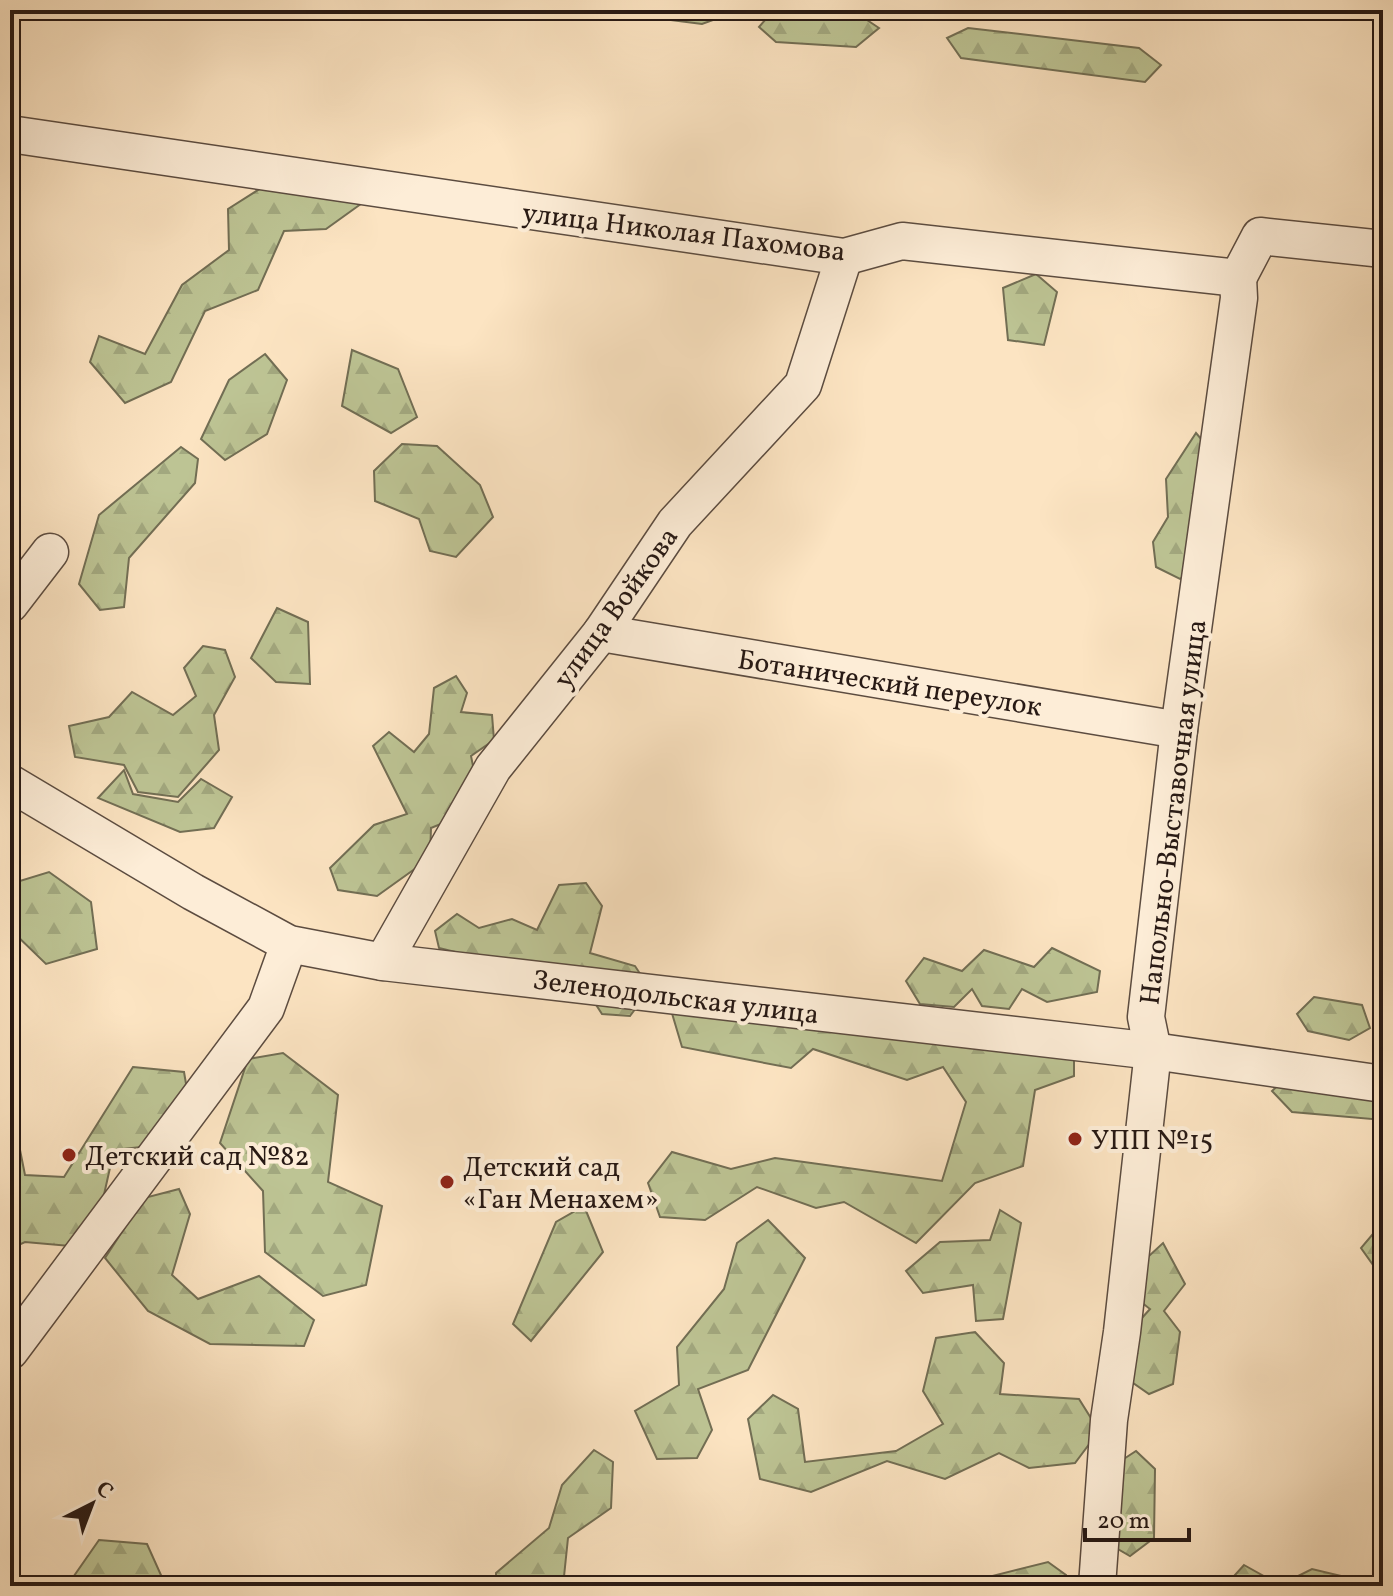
<svg xmlns="http://www.w3.org/2000/svg" width="1393" height="1596" viewBox="0 0 1393 1596" font-family="Vollkorn,serif">
  <style>
    .forest { fill: url(#forest-firs); stroke: #726e54; stroke-width: 2 }
    .lines { fill: none; stroke-linecap: round; stroke-linejoin: round }
    .minor-casing { stroke: #5c4c40; stroke-width: 39 }
    .minor { stroke: #fdedd7; stroke-width: 36 }
    .poi-dot { fill: #8f2418; stroke: #fdedd7; stroke-width: 3 }
    .labels { text-anchor: middle; stroke-width: 8; stroke-linejoin: round; paint-order: stroke }
    .street-label { font-size: 28px; fill: #271914; stroke: #fdedd7 }
    .poi-label { font-size: 28px; fill: #271914; stroke: #fdedd7; text-anchor: start }
  </style>
  <defs>
    <pattern id="forest-firs" width="22" height="20" patternUnits="userSpaceOnUse" patternTransform="scale(2)"><rect width="22" height="20" fill="#bdc494"/><path d="M5 1l3.5 6h-7zM16 11l3.5 6h-7z" fill="#a2a87f"/></pattern>
  </defs>
  <rect width="100%" height="100%" fill="#fce4c2"/>
  <filter id="stains"><feTurbulence type="fractalNoise" baseFrequency=".0025" numOctaves="4"/><feColorMatrix values="0 0 0 0 .2 0 0 0 0 .09 0 0 0 0 .02 0 0 0 .5 -.17"/></filter>
  <radialGradient id="worn" r=".72"><stop offset=".6" stop-color="#630" stop-opacity="0"/><stop offset="1" stop-color="#630" stop-opacity=".3"/></radialGradient>
  <!-- forest -->
  <g class="forest">
    <polygon points="592,10 719,10 724,16 702,24"/>
    <polygon points="774,10 852,10 879,28 856,47 776,42 759,27"/>
    <polygon points="968,28 1139,48 1161,65 1145,82 961,58 947,38"/>
    <polygon points="291,169 365,201 326,229 284,231 258,290 205,311 171,382 125,403 90,362 99,336 145,354 182,285 229,250 228,209"/>
    <polygon points="1036,274 1057,292 1044,345 1008,340 1003,288"/>
    <polygon points="352,350 398,369 417,417 391,433 342,406"/>
    <polygon points="265,354 287,380 267,434 225,460 201,439 229,380"/>
    <polygon points="1196,433 1214,454 1201,568 1180,579 1156,567 1153,542 1168,517 1166,479"/>
    <polygon points="402,444 437,446 480,485 493,517 456,557 430,551 419,519 375,501 374,471"/>
    <polygon points="181,447 198,459 195,483 129,558 124,607 100,610 79,584 99,515"/>
    <polygon points="277,608 308,622 310,684 276,682 251,658"/>
    <polygon points="203,646 225,650 235,677 214,715 219,750 178,797 138,792 124,765 75,757 69,726 109,717 132,692 173,715 196,696 184,668"/>
    <polygon points="456,676 467,693 461,712 492,715 494,740 471,756 476,781 453,819 431,828 430,858 377,896 338,890 330,868 374,825 407,814 373,746 389,732 414,752 429,734 434,688"/>
    <polygon points="124,770 133,794 178,802 201,779 232,797 214,828 180,832 98,798"/>
    <polygon points="49,872 91,902 97,949 46,964 10,929 10,884"/>
    <polygon points="586,883 602,906 590,953 635,966 650,989 630,1016 602,1014 582,983 439,948 435,931 457,914 479,928 512,919 537,930 559,885"/>
    <polygon points="1052,948 1100,971 1097,992 1047,1002 1022,989 1009,1009 982,1006 972,989 954,1007 920,1004 906,981 924,958 962,971 984,950 1034,967"/>
    <polygon points="1314,997 1362,1005 1370,1028 1349,1040 1308,1031 1297,1014"/>
    <polygon points="671,1010 1074,1056 1074,1076 1035,1090 1023,1166 975,1183 916,1243 844,1202 816,1208 757,1187 705,1220 660,1217 648,1183 672,1152 731,1169 775,1158 942,1181 966,1102 943,1067 907,1080 813,1049 791,1068 682,1047"/>
    <polygon points="283,1053 338,1095 328,1182 382,1206 366,1285 323,1296 265,1252 263,1191 220,1143 248,1059"/>
    <polygon points="133,1067 184,1072 190,1107 160,1145 114,1150 101,1208 70,1246 25,1242 10,1249 10,1100 25,1175 64,1177"/>
    <polygon points="1287,1077 1383,1082 1383,1120 1292,1112 1272,1091"/>
    <polygon points="179,1189 190,1214 172,1275 198,1299 259,1276 314,1320 304,1346 210,1344 148,1311 105,1258 144,1198"/>
    <polygon points="584,1206 603,1252 531,1341 513,1324 556,1222"/>
    <polygon points="1000,1210 1021,1223 1003,1319 976,1321 973,1285 923,1293 906,1271 940,1242 990,1240"/>
    <polygon points="768,1220 805,1258 748,1370 698,1389 712,1430 697,1458 657,1459 635,1411 679,1385 677,1347 724,1289 737,1243"/>
    <polygon points="1383,1222 1383,1279 1361,1248"/>
    <polygon points="1163,1243 1185,1284 1164,1311 1180,1332 1173,1384 1149,1394 1126,1378 1132,1329 1150,1309 1131,1294 1136,1268"/>
    <polygon points="975,1332 1004,1363 1000,1394 1079,1399 1099,1431 1075,1463 1029,1468 999,1453 945,1479 887,1461 811,1492 760,1479 748,1419 773,1395 798,1409 805,1462 896,1451 943,1424 923,1391 936,1338"/>
    <polygon points="594,1450 613,1462 611,1508 568,1538 563,1586 496,1586 496,1573 549,1528 562,1485"/>
    <polygon points="1136,1451 1155,1469 1154,1538 1130,1556 1104,1541 1113,1466"/>
    <polygon points="99,1540 147,1544 165,1584 67,1586"/>
    <polygon points="1048,1562 1066,1575 1065,1586 953,1586"/>
    <polygon points="1244,1565 1280,1585 1312,1569 1383,1586 1225,1586"/>
  </g>
  <g class="lines">
    <defs>
      <g id="minor">
        <polyline points="10,134 844,257 902,241 1238,278 1260,236 1383,249"/>
        <polyline points="10,604 50,552"/>
        <polyline points="601,633 1179,730"/>
        <polyline points="10,783 193,892 289,944 383,962 1153,1051 1383,1084"/>
        <polyline points="383,962 493,768 601,633 675,523 803,385 844,257"/>
        <polyline points="10,1351 266,1008 289,944"/>
        <polyline points="1097,1586 1109,1420 1122,1332 1153,1051 1146,1017 1179,730 1239,298 1238,278"/>
      </g>
    </defs>
    <!-- minor casing -->
    <use href="#minor" class="minor-casing"/>
    <!-- minor -->
    <use href="#minor" class="minor"/>
  </g>
  <!-- markers -->
  <g class="poi-dot">
    <circle cx="1075" cy="1139" r="8"/>
    <circle cx="69" cy="1155" r="8"/>
    <circle cx="447" cy="1182" r="8"/>
  </g>
  <g class="labels">
    <!-- street labels -->
    <g class="street-label">
      <text transform="translate(684 231) rotate(7)" y="10">улица Николая Пахомова</text>
      <text transform="translate(615 607) rotate(-54)" y="10">улица Войкова</text>
      <text transform="translate(890 682) rotate(9)" y="10">Ботанический переулок</text>
      <text transform="translate(1172 812) rotate(-83)" y="10">Напольно-Выставочная улица</text>
      <text transform="translate(676 996) rotate(7)" y="10">Зеленодольская улица</text>
    </g>
    <!-- poi labels -->
    <g class="poi-label">
      <text x="1091" y="1149">УПП №15</text>
      <text x="85" y="1165">Детский сад №82</text>
      <text x="463" y="1176">Детский сад<tspan x="463" dy="32">«Ган Менахем»</tspan></text>
    </g>
  </g>
  <!-- margin -->
  <rect width="1393" height="1596" fill="none" stroke="#fce4c2" stroke-width="40"/>
  <rect x="12" y="12" width="1369" height="1572" fill="none" stroke="#271914" stroke-width="4"/>
  <rect x="20" y="20" width="1353" height="1556" fill="none" stroke="#271914" stroke-width="2"/>
  <!-- north arrow -->
  <g transform="translate(92 1504) rotate(42)" stroke="#fdedd7" stroke-width="6" paint-order="stroke">
  <path d="M0-6L14 30L0 20L-14 30Z" fill="#271914"/>
  <text y="-12" font-size="22" font-weight="bold" text-anchor="middle" fill="#271914">С</text>
  </g>
  <!-- scale -->
  <path d="M1085 1528v12h104v-12" fill="none" stroke="#271914" stroke-width="4"/>
  <text x="1097" y="1528" font-size="24" fill="#271914" stroke="#fdedd7" stroke-width="6" paint-order="stroke">20 m</text>
  <rect width="100%" height="100%" filter="url(#stains)"/>
  <rect width="100%" height="100%" fill="url(#worn)"/>
</svg>
